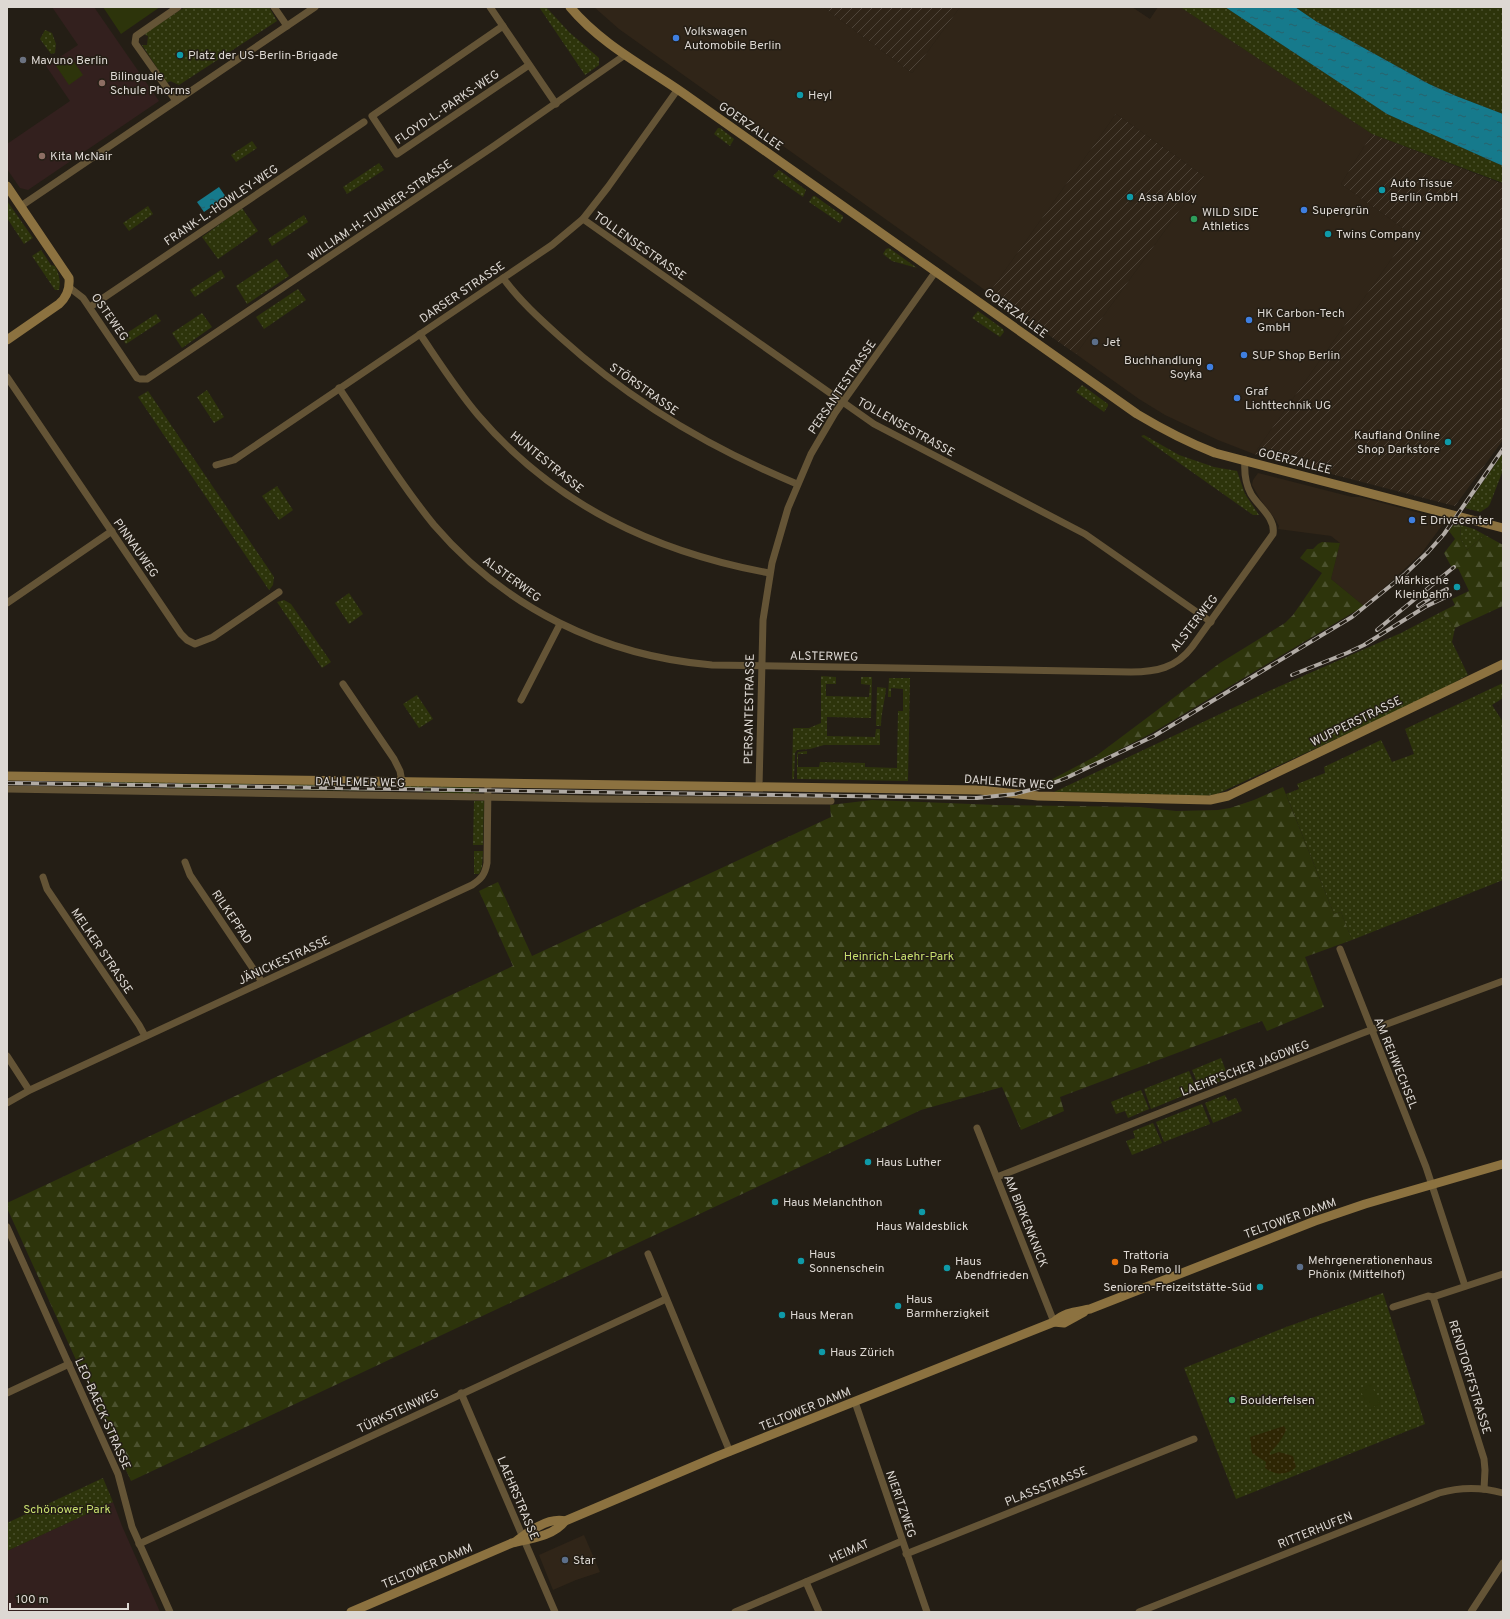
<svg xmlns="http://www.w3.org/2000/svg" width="1510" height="1619" viewBox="0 0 1510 1619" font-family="Overpass,sans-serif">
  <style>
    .built { fill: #302518 }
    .industrial { fill: url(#industrial-furrows) }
    .education { fill: #33201e }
    .green { fill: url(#green-dots) }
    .forest { fill: url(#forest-firs) }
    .sand { fill: url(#sand-dots) }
    .pitch { fill: #2d340b }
    .water { fill: url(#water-ripples) }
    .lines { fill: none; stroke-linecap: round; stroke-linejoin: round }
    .street { stroke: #645436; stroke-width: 7 }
    .secondary { stroke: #8c7240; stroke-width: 9 }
    .rail-casing { stroke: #b1aba5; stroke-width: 4 }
    .rail { stroke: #241e15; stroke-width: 2.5; stroke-dasharray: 8; stroke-linecap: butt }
    .shop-dot { fill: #3f7fe0; stroke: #241e15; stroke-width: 1.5 }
    .culture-dot { fill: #0f9aa8; stroke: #241e15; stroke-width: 1.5 }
    .worship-dot { fill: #6b7280; stroke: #241e15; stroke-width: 1.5 }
    .education-dot { fill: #8d6e63; stroke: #241e15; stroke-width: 1.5 }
    .leisure-dot { fill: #2e9e5b; stroke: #241e15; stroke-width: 1.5 }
    .service-dot { fill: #5c6f8a; stroke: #241e15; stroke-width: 1.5 }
    .food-dot { fill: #e8710a; stroke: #241e15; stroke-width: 1.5 }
    .labels { text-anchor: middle; stroke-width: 3; stroke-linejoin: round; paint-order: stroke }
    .poi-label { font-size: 12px; fill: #ddd8d3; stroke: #241e15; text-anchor: start }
    .street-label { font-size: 12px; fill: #ddd8d3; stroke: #241e15 }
    .park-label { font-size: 12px; fill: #c8df6f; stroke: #241e15 }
  </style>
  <defs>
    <pattern id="industrial-furrows" width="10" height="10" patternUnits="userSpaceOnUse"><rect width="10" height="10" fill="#302518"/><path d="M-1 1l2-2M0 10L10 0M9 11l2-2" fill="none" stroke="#4e4439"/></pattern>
    <pattern id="green-dots" width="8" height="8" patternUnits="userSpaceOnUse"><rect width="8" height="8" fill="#2d340b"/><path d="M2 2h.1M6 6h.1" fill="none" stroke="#4b512e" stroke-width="1.8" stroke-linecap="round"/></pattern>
    <pattern id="forest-firs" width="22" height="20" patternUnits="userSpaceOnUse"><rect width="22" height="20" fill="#2d340b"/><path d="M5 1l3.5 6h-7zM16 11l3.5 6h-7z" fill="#4b512e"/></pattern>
    <pattern id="sand-dots" width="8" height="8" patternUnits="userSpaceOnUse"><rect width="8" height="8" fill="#2e2604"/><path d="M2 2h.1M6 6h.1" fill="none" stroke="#4c4528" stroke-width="1.8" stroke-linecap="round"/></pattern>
    <pattern id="water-ripples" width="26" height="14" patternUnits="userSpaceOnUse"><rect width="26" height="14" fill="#167a8c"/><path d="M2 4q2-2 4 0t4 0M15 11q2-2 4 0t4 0" fill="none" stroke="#28636d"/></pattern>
  </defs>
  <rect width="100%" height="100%" fill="#241e15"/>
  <!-- built -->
  <g class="built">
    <polygon points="594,7 823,7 912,73 960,7 1132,7 1150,19 1158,7 1180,7 1372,134 1341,184 1410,233 1254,454 1218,440 1165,415 1139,399 1076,354 1204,176 1116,114 989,293 619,29"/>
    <polygon points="1258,473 1352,497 1360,497 1446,520 1421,554 1364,606 1331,579 1340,543 1331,536 1278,529 1279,526 1275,519 1260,499 1252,485 1253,480"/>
    <polygon points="584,1535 600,1572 576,1580 553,1590 539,1555"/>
  </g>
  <!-- industrial -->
  <g class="industrial">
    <polygon points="823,7 960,7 912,73"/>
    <polygon points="1116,114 1204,176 1076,354 989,293"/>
    <polygon points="1372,134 1503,184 1503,440 1455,506 1254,454 1410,233 1341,184"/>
  </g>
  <!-- education -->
  <g class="education">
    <polygon points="52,7 94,7 159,101 28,190 20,188 7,169 7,144 70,101 46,66 78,45"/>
    <polygon points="113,1502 122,1526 160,1612 7,1612 7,1551"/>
  </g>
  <!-- green -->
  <g class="green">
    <polygon points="185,7 269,7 277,21 179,85 170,81 167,83 142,45 147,45 148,36 145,35 147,32"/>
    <polygon points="539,7 546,7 569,32 599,58 599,65 585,75"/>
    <polygon points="1180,7 1225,7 1387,114 1503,166 1503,183 1372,134"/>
    <polygon points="1295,7 1503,7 1503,114 1456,96 1429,84 1317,22"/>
    <polygon points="45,30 52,33 56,44 55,53 51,54 40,39"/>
    <polygon points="718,128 720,128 734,139 730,146 714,134"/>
    <polygon points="252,141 257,148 236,162 231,155"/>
    <polygon points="379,163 384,170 347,194 343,187"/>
    <polygon points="779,170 806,190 803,197 773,176"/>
    <polygon points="813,196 815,196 843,216 843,218 840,223 809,202"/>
    <polygon points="7,201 33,238 24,244 7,218"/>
    <polygon points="148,206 153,214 129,231 123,223"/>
    <polygon points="242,208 258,231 218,259 202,237"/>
    <polygon points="304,215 308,222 272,246 268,239"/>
    <polygon points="889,248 917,268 892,261 883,254 886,249"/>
    <path d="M41,250l10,15 4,1c4,8 6,15 4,24h-4l-23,-34z"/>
    <polygon points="277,259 289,276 247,304 236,286"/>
    <polygon points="221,270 225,277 195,297 190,290"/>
    <polygon points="298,289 306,300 264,329 256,317"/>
    <polygon points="978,311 1003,329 1004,332 1000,337 972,318"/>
    <polygon points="202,313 212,327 182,348 172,333"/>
    <polygon points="156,314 161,321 126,344 121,337"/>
    <polygon points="1082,385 1108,404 1108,406 1104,412 1076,392"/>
    <polygon points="207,390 224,417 214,423 197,397"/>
    <polygon points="148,391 274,577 273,585 269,590 138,397"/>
    <polygon points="1144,435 1179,455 1214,467 1237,471 1245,494 1259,515 1253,515 1141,436"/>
    <polygon points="1503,453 1503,470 1490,504 1488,507 1480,512 1465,508"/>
    <polygon points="277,486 293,510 279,520 262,496"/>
    <polygon points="1461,525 1474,529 1485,535 1467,550 1460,538"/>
    <polygon points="349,593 363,614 349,624 335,603"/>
    <polygon points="284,600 291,604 331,662 322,668 277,602"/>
    <polygon points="1441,612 1455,628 1452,642 1468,675 1433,694 1217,794 1205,796 1054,792 1269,691 1401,633"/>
    <polygon points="821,676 836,677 836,684 826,684 826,696 869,697 870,685 861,684 861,677 872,677 871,718 827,717 827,736 875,737 876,729 880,729 880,745 824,745 810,749 797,750 795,753 794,779 792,779 793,728 809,728 821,723"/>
    <polygon points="889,678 910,678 908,781 797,779 797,755 798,752 807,751 807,754 798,754 798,767 819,767 820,762 865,763 865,767 897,768 898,711 903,711 903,689 891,688 891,697 888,697"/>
    <polygon points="1503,683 1503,698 1492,705 1503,722 1503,880 1352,940 1341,912 1334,914 1286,794 1299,789 1297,784 1325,773 1324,767 1381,740 1392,762 1414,754 1405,729"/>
    <path d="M877,687l9,1c-1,13 -5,25 -5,38h-5z"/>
    <polygon points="417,695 433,719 419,728 403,704"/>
    <polygon points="72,781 111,782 114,785 112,788 105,786 72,785"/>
    <polygon points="121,782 168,782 169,789 165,787 120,787 119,783"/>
    <polygon points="178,782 249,783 251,785 250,789 178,789 176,788 175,784"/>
    <polygon points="290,784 432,786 432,790 429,794 423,791 292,790 288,788 287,785"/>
    <polygon points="441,786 479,787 479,793 476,793 475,795 440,793 439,787"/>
    <polygon points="474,801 484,801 483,845 473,845"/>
    <polygon points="474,851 483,851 482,867 479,874 474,874"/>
    <polygon points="1221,1058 1226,1071 1218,1074 1221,1081 1200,1089 1192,1070"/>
    <polygon points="1189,1071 1197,1090 1151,1109 1144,1089"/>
    <polygon points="1141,1090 1149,1109 1128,1118 1125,1111 1116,1114 1111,1102"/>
    <polygon points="1225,1095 1228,1101 1236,1098 1242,1111 1213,1123 1205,1103"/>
    <polygon points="1202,1104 1210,1124 1164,1142 1156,1122"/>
    <polygon points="1153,1123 1162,1143 1132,1155 1126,1141 1135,1138 1133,1131"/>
    <polygon points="1383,1293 1425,1424 1236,1499 1184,1368 1286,1327"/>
    <polygon points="103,1478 113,1502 7,1551 7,1523"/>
  </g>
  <!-- forest -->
  <g class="forest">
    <polygon points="1455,523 1461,525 1460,538 1467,550 1485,535 1503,545 1503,606 1455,628 1441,612 1455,605 1452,599 1469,591 1458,568 1453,570 1444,553 1455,539 1449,531"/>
    <polygon points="1322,542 1340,543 1331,579 1364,606 1152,733 1066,777 1048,783 1047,782 1096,756 1220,663 1285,623 1293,615 1322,573 1300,558 1307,549 1313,549 1318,544"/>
    <polygon points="1283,787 1334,914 1341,912 1352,940 1305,957 1324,1007 1267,1031 1262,1021 1060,1097 1064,1111 1021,1130 1002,1087 921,1110 131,1481 7,1208 7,1203 513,966 479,891 498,882 532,956 831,817 830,805 872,800 996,805 1140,807 1176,811 1218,810 1230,808 1254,800"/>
  </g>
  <!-- sand -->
  <path class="sand" d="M1284,1426l2,4c-4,9 -8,15 -16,22v3l9,-3 14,4 3,11c-9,9 -21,8 -31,1l1,-6 -14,-9 -2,-16z"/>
  <!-- pitch -->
  <g class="pitch">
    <polygon points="103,7 160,7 121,34"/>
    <polygon points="70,56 83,75 69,85 56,66"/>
    <polygon points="1371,1384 1380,1404 1369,1409 1360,1389"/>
  </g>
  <!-- water -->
  <g class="water">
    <polygon points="1225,7 1295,7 1317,22 1429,84 1456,96 1503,114 1503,166 1387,114"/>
    <polygon points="219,187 226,197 204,212 197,202"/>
  </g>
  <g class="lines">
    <!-- street -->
    <g class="street">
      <polyline points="274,7 287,26"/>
      <polyline points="490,7 556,104"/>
      <polyline points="503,26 372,116 397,154 529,65"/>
      <polyline points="176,101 135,43 136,36 178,7"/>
      <polyline points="21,206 315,7"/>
      <polyline points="583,219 874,424 1085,534 1211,622"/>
      <path d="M503,278c16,22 37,41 57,59 70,64 150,111 237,147"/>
      <polyline points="70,288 83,298 137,378 140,379 147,379 494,146 625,55"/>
      <polyline points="90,307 364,122"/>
      <path d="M420,334c19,28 36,55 58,81 77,90 177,137 291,158"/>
      <polyline points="7,377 181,634 187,640 195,644 213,637 279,592"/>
      <path d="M339,388c31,46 60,94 95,137 71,83 170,131 278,140l419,7c25,0 45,-4 61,-25l81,-113c3,-16 -15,-28 -22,-40 -6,-11 -7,-22 -6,-34"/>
      <polyline points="216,465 234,460 552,245 583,219 608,187 678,89"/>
      <polyline points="7,603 112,531"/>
      <polyline points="343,684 394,759 400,771 402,782"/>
      <polyline points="521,700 560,624"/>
      <polyline points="759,787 763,620 772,563 788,508 811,454 835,413 936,271"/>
      <polyline points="7,789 591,799 831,801"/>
      <polyline points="185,862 190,875 262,982"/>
      <polyline points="43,877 47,889 139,1025 145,1036"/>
      <polyline points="1340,949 1426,1167 1465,1286"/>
      <polyline points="7,1056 29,1090"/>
      <path d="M7,1103l23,-13 442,-205c9,-6 13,-10 15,-22l1,-80"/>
      <polyline points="977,1128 1054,1322"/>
      <polyline points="997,1177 1360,1034 1503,981"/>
      <polyline points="7,1227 118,1474 132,1527 170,1612"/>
      <polyline points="648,1254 730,1452"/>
      <polyline points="1433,1297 1484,1459 1485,1470 1484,1489"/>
      <polyline points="1393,1307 1428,1296 1433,1297 1503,1274"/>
      <polyline points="7,1393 69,1364"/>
      <polyline points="461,1393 555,1612"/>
      <polyline points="855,1402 927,1612"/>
      <polyline points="139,1544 666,1299"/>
      <polyline points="906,1554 1194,1439"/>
      <polyline points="806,1582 819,1612"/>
      <polyline points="735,1612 902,1541"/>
      <path d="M1139,1612l300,-119c21,-6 43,-6 64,0"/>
      <polyline points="1471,1612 1503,1563"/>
    </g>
    <!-- secondary -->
    <g class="secondary">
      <path d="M570,7c31,37 74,59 113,86l454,321c25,15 50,28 78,39l288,75"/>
      <path d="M7,186l62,92c1,11 -2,19 -10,26l-52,36"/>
      <polyline points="7,776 980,790 1038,796 1210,800 1228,796 1503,664"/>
      <polyline points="1054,1322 1064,1323 1084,1312"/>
      <path d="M515,1542c13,-10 33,-25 50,-21"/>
      <path d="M351,1612l161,-69c18,-4 42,-7 53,-22l153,-65 336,-134c11,-10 21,-10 36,-13l225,-88 50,-17 138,-40"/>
    </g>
    <defs>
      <g id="rail">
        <polyline points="1418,606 1433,596 1447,589"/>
        <polyline points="1377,630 1454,567"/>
        <polyline points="1292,675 1347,653 1364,645 1425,607 1450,595"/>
        <polyline points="7,783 977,798 1015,794 1045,786 1066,778 1154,736 1352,617 1405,574 1428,552 1444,534 1503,449"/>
      </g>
    </defs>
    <!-- rail casing -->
    <use href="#rail" class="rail-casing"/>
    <!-- rail -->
    <use href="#rail" class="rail"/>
  </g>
  <!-- markers -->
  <g class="shop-dot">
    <circle cx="676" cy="38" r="4"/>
    <circle cx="1304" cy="210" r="4"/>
    <circle cx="1249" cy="320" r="4"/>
    <circle cx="1244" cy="355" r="4"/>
    <circle cx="1210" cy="367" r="4"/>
    <circle cx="1237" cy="398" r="4"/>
    <circle cx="1412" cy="520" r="4"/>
  </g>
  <g class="culture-dot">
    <circle cx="180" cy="55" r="4"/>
    <circle cx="800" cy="95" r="4"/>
    <circle cx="1382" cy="190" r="4"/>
    <circle cx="1130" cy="197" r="4"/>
    <circle cx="1328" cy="234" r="4"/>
    <circle cx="1448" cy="442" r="4"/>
    <circle cx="1457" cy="587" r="4"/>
    <circle cx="868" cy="1162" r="4"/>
    <circle cx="775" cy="1202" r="4"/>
    <circle cx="922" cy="1212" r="4"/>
    <circle cx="801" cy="1261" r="4"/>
    <circle cx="947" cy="1268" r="4"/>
    <circle cx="1260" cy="1287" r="4"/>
    <circle cx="898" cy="1306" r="4"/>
    <circle cx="782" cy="1315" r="4"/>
    <circle cx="822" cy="1352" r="4"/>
  </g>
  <circle class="worship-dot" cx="23" cy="60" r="4"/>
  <g class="education-dot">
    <circle cx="102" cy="83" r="4"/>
    <circle cx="42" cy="156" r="4"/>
  </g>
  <g class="leisure-dot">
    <circle cx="1194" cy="219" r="4"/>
    <circle cx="1232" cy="1400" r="4"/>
  </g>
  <g class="service-dot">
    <circle cx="1095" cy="342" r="4"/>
    <circle cx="1300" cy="1267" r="4"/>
    <circle cx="565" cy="1560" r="4"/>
  </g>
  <circle class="food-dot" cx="1115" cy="1262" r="4"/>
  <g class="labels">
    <!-- poi labels -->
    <g class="poi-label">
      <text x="684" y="35">Volkswagen<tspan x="684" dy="14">Automobile Berlin</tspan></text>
      <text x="188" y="59">Platz der US-Berlin-Brigade</text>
      <text x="31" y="64">Mavuno Berlin</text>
      <text x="110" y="80">Bilinguale<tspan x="110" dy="14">Schule Phorms</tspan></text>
      <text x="808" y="99">Heyl</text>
      <text x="50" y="160">Kita McNair</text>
      <text x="1390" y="187">Auto Tissue<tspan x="1390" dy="14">Berlin GmbH</tspan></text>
      <text x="1138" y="201">Assa Abloy</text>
      <text x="1312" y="214">Supergrün</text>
      <text x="1202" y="216">WILD SIDE<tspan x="1202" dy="14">Athletics</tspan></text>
      <text x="1336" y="238">Twins Company</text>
      <text x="1257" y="317">HK Carbon-Tech<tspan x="1257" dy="14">GmbH</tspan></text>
      <text x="1103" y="346">Jet</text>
      <text x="1252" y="359">SUP Shop Berlin</text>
      <text x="1202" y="364" text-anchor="end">Buchhandlung<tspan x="1202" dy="14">Soyka</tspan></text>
      <text x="1245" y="395">Graf<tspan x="1245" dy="14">Lichttechnik UG</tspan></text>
      <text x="1440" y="439" text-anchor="end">Kaufland Online<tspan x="1440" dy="14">Shop Darkstore</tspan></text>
      <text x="1420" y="524">E Drivecenter</text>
      <text x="1449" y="584" text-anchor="end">Märkische<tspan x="1449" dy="14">Kleinbahn</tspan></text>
      <text x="876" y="1166">Haus Luther</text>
      <text x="783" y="1206">Haus Melanchthon</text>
      <text x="922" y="1230" text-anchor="middle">Haus Waldesblick</text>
      <text x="809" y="1258">Haus<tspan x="809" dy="14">Sonnenschein</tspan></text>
      <text x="1123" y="1259">Trattoria<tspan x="1123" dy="14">Da Remo II</tspan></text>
      <text x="1308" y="1264">Mehrgenerationenhaus<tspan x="1308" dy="14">Phönix (Mittelhof)</tspan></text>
      <text x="955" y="1265">Haus<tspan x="955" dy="14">Abendfrieden</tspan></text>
      <text x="1252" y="1291" text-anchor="end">Senioren-Freizeitstätte-Süd</text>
      <text x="906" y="1303">Haus<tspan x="906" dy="14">Barmherzigkeit</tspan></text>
      <text x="790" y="1319">Haus Meran</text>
      <text x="830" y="1356">Haus Zürich</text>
      <text x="1240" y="1404">Boulderfelsen</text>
      <text x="573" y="1564">Star</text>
    </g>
    <!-- street labels -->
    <g class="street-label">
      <text transform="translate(447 107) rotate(-34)" y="4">FLOYD-L.-PARKS-WEG</text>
      <text transform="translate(751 126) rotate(35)" y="4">GOERZALLEE</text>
      <text transform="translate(221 205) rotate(-34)" y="4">FRANK-L.-HOWLEY-WEG</text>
      <text transform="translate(380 210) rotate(-34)" y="4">WILLIAM-H.-TUNNER-STRASSE</text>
      <text transform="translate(640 246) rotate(35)" y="4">TOLLENSESTRASSE</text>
      <text transform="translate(462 292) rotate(-34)" y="4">DARSER STRASSE</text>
      <text transform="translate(1016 313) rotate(36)" y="4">GOERZALLEE</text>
      <text transform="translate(110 317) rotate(55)" y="4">OSTEWEG</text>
      <text transform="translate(842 387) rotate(-56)" y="4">PERSANTESTRASSE</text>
      <text transform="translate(644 389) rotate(35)" y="4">STÖRSTRASSE</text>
      <text transform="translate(906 427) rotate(29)" y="4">TOLLENSESTRASSE</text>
      <text transform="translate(1295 461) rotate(14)" y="4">GOERZALLEE</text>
      <text transform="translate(547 462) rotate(39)" y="4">HUNTESTRASSE</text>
      <text transform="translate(136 548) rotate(55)" y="4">PINNAUWEG</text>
      <text transform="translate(512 579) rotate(36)" y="4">ALSTERWEG</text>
      <text transform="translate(1194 623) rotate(-52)" y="4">ALSTERWEG</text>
      <text transform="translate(824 656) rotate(1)" y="4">ALSTERWEG</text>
      <text transform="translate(749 709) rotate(-89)" y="4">PERSANTESTRASSE</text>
      <text transform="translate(1356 721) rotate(-26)" y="4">WUPPERSTRASSE</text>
      <text transform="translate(360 782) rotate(1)" y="4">DAHLEMER WEG</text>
      <text transform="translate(1009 782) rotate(4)" y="4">DAHLEMER WEG</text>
      <text transform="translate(232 917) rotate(56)" y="4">RILKEPFAD</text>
      <text transform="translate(102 951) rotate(56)" y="4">MELKER STRASSE</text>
      <text transform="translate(284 960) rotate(-25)" y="4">JÄNICKESTRASSE</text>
      <text transform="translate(1396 1063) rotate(68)" y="4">AM REHWECHSEL</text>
      <text transform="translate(1245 1068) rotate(-21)" y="4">LAEHR'SCHER JAGDWEG</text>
      <text transform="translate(1290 1218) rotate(-20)" y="4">TELTOWER DAMM</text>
      <text transform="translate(1026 1221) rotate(68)" y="4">AM BIRKENKNICK</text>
      <text transform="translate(1470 1377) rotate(73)" y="4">RENDTORFFSTRASSE</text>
      <text transform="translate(805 1409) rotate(-22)" y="4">TELTOWER DAMM</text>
      <text transform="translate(398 1411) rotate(-25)" y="4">TÜRKSTEINWEG</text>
      <text transform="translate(103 1414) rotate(66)" y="4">LEO-BAECK-STRASSE</text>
      <text transform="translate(1046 1486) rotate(-22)" y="4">PLASSSTRASSE</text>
      <text transform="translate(518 1498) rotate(67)" y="4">LAEHRSTRASSE</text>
      <text transform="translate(901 1504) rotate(71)" y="4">NIERITZWEG</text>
      <text transform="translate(1315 1530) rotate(-22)" y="4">RITTERHUFEN</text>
      <text transform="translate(849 1551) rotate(-23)" y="4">HEIMAT</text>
      <text transform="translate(427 1566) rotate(-23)" y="4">TELTOWER DAMM</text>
    </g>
    <!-- park labels -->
    <g class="park-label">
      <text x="899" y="960">Heinrich-Laehr-Park</text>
      <text x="67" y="1513">Schönower Park</text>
    </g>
  </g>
  <!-- border -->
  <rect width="1510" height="1619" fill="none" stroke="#ddd8d3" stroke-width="16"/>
  <!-- scale -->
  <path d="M10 1603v6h118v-6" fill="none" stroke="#ddd8d3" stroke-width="2"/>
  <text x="16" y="1603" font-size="12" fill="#ddd8d3" stroke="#241e15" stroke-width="3" paint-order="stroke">100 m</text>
</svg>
